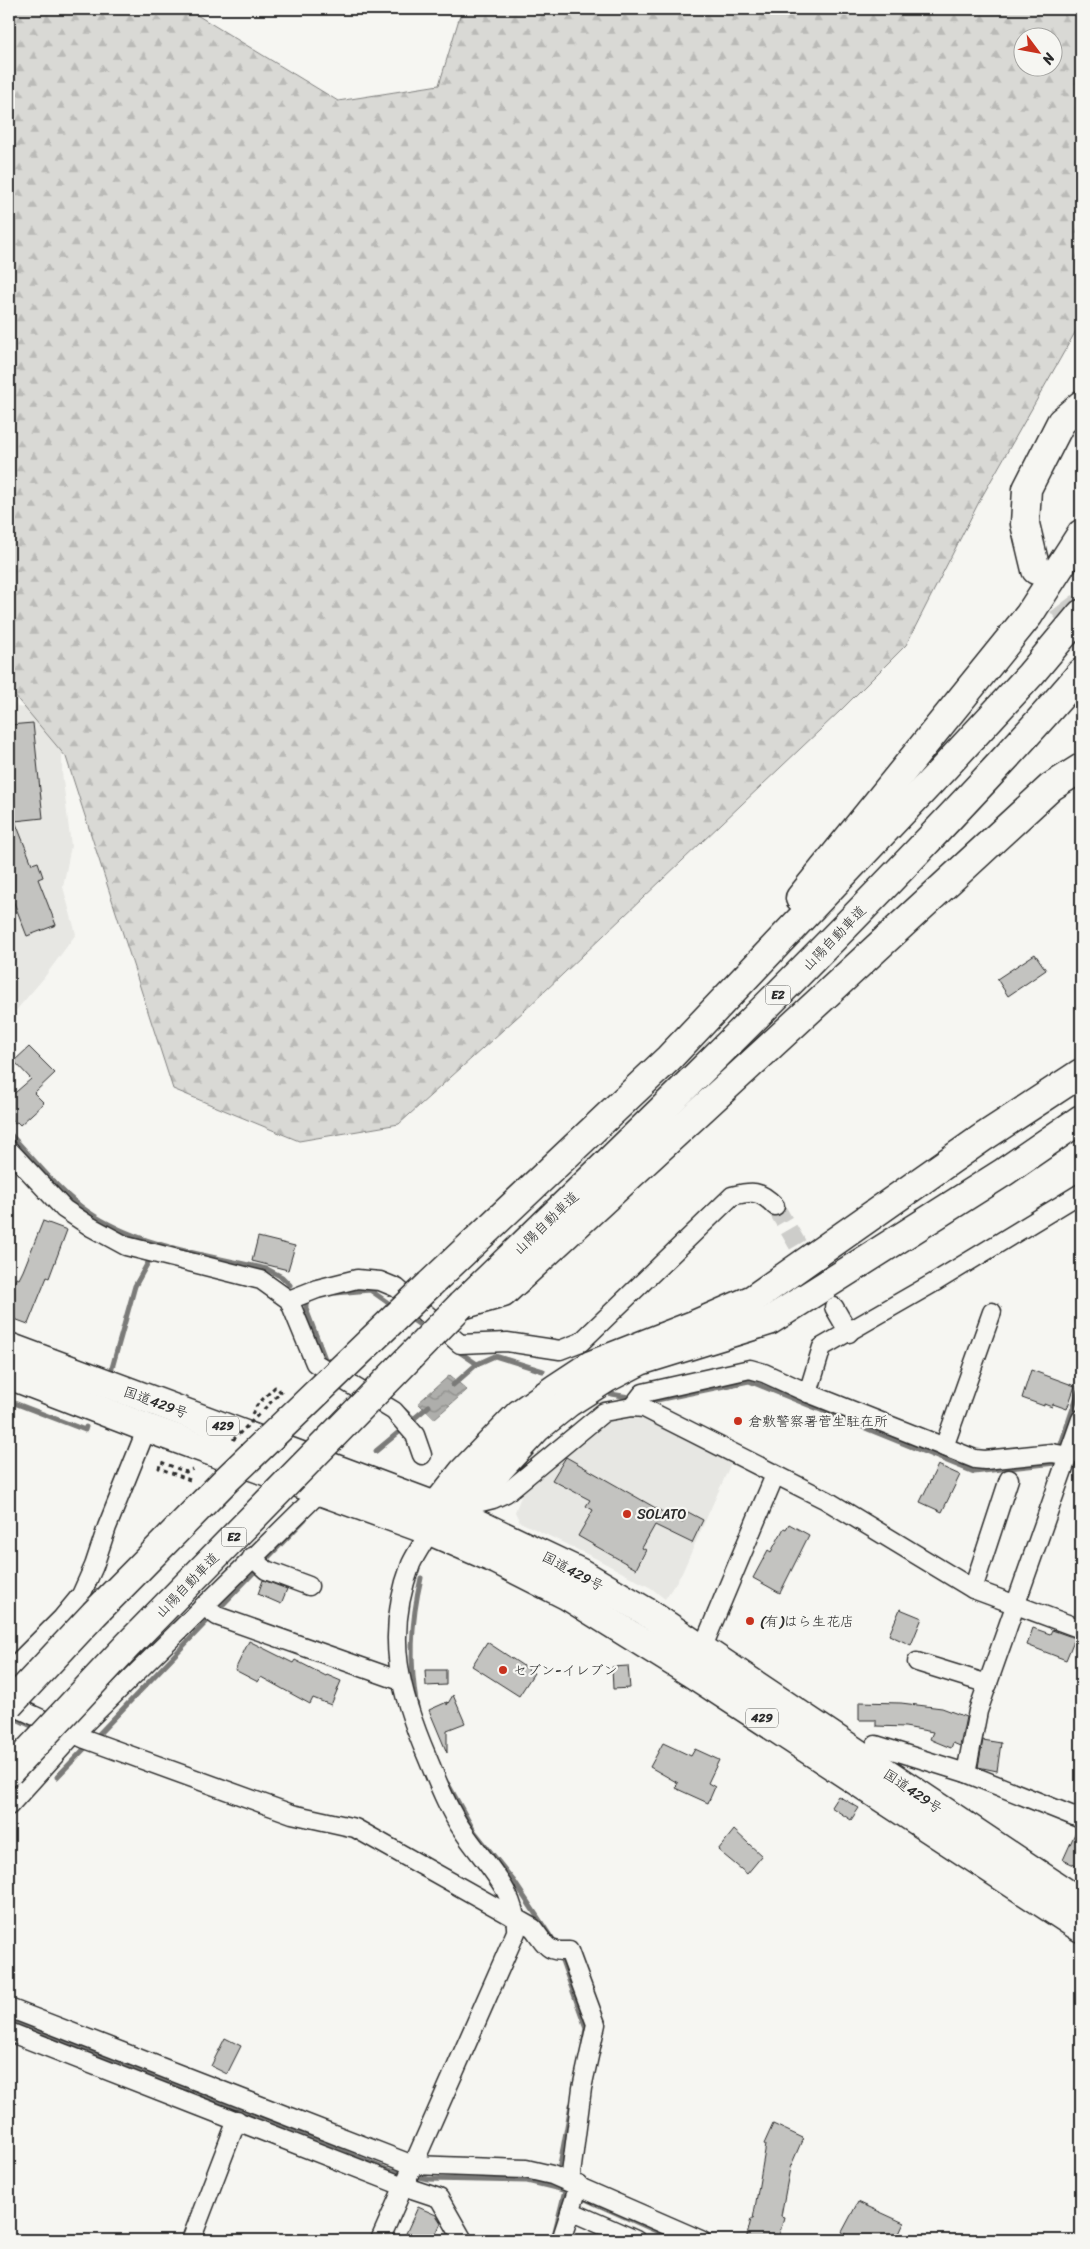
<svg xmlns="http://www.w3.org/2000/svg" width="1090" height="2249" viewBox="0 0 1090 2249" font-family="Sriracha,'Klee One',sans-serif">
  <style>
    .built { fill: #e7e7e3 }
    .forest { fill: url(#forest-firs); stroke: #828280; fill-rule: evenodd }
    .water { fill: url(#water-waves); stroke: #7a7a78 }
    .lines { fill: none; stroke-linecap: round; stroke-linejoin: round }
    .stream { stroke: #7a7a78; stroke-width: 5 }
    .building { fill: #c3c3c0; stroke: #2b2b2b }
    .minor-tunnel { stroke: #cdcdca; stroke-width: 18; stroke-dasharray: 18 9; stroke-linecap: butt }
    .motorway-tunnel { stroke: #cdcdca; stroke-width: 28; stroke-dasharray: 28 14; stroke-linecap: butt }
    .minor-casing { stroke: #2b2b2b; stroke-width: 21 }
    .trunk-casing { stroke: #2b2b2b; stroke-width: 31 }
    .motorway-casing { stroke: #2b2b2b; stroke-width: 31 }
    .path { stroke: #2b2b2b; stroke-width: 3; stroke-dasharray: 4 4; stroke-linecap: butt }
    .minor { stroke: #f6f6f2; stroke-width: 18 }
    .trunk { stroke: #f6f6f2; stroke-width: 28 }
    .motorway { stroke: #f6f6f2; stroke-width: 28 }
    .motorway-bridge-casing { stroke: #2b2b2b; stroke-width: 31; stroke-linecap: butt }
    .path-bridge { stroke: #2b2b2b; stroke-width: 3; stroke-dasharray: 4 4; stroke-linecap: butt }
    .motorway-bridge { stroke: #f6f6f2; stroke-width: 28 }
    .poi-dot { fill: #c8321e; stroke: #f6f6f2; stroke-width: 2 }
    .labels { text-anchor: middle; stroke-width: 4.5; stroke-linejoin: round; paint-order: stroke }
    .shield { fill: #f6f6f2; stroke: #686867; stroke-width: 1 }
    .shield-label { font-size: 12px; font-weight: bold; fill: #2b2b2b }
    .street-label { font-size: 14px; fill: #2b2b2b; stroke: #f6f6f2 }
    .poi-label { font-size: 14px; fill: #2b2b2b; stroke: #f6f6f2; text-anchor: start }
  </style>
  <defs>
    <pattern id="forest-firs" width="22" height="20" patternUnits="userSpaceOnUse" patternTransform="scale(1.25)"><rect width="22" height="20" fill="#d9d9d5"/><path d="M5 1l3.5 6h-7zM16 11l3.5 6h-7z" fill="#babab7"/></pattern>
    <pattern id="water-waves" width="16" height="10" patternUnits="userSpaceOnUse" patternTransform="scale(1.25)"><rect width="16" height="10" fill="#aeaeab"/><path d="M0 5q4-4 8 0t8 0" fill="none" stroke="#8e8e8b"/></pattern>
  </defs>
  <rect width="100%" height="100%" fill="#f6f6f2"/>
  <filter id="ink" filterUnits="userSpaceOnUse"><feTurbulence type="fractalNoise" baseFrequency=".02" numOctaves="2"/><feDisplacementMap in="SourceGraphic" scale="10" xChannelSelector="R" yChannelSelector="G"/><feConvolveMatrix kernelMatrix="1 2 1 2 8 2 1 2 1" color-interpolation-filters="sRGB"/></filter>
  <g filter="url(#ink)">
    <!-- built -->
    <g class="built">
      <polygon points="9,675 14,702 17,707 50,711 62,740 62,772 71,846 63,887 76,934 43,979 12,1015 9,1014"/>
      <polygon points="634,1413 732,1461 682,1573 665,1599 651,1588 595,1558 520,1522 515,1512 524,1489 607,1422"/>
    </g>
    <!-- forest -->
    <path class="forest" d="M9,9h178l151,92 101,-16 23,-76h619v313l-101,178 -74,145 -66,66 -316,300 -125,113 -100,17 -126,-52 -107,-332 -57,-68zM1022,38h30v30h-30z"/>
    <!-- water -->
    <polygon class="water" points="450,1375 467,1390 434,1419 418,1403"/>
    <g class="lines">
      <!-- stream -->
      <g class="stream">
        <path d="M9,1133c25,26 48,57 78,78 52,36 119,44 180,58l15,8 8,8"/>
        <polyline points="336,1293 370,1290 394,1307"/>
        <polyline points="306,1302 306,1309 325,1359 330,1362"/>
        <polyline points="407,1316 427,1330"/>
        <polyline points="455,1349 477,1364 495,1356 543,1371"/>
        <polyline points="112,1368 135,1286 150,1259"/>
        <polyline points="453,1385 477,1364"/>
        <polyline points="611,1394 635,1398"/>
        <polyline points="643,1399 652,1401 749,1381 974,1472 1055,1463 1057,1458"/>
        <polyline points="9,1401 85,1430 86,1427"/>
        <polyline points="404,1410 414,1419 417,1427"/>
        <polyline points="411,1421 429,1406"/>
        <polyline points="1059,1450 1081,1384"/>
        <polyline points="376,1451 405,1427"/>
        <path d="M417,1707c-8,-43 -6,-86 4,-129"/>
        <polyline points="10,1716 38,1729"/>
        <polyline points="94,1739 305,1519"/>
        <polyline points="57,1777 88,1745"/>
        <polyline points="448,1784 474,1831 513,1880 552,1939"/>
        <polyline points="560,1955 586,2028 583,2045"/>
        <polyline points="9,2019 164,2079 391,2171 428,2179 527,2181 556,2188 574,2194 676,2240"/>
        <polyline points="559,2170 571,2105"/>
        <polyline points="554,2235 565,2191"/>
      </g>
    </g>
    <!-- building -->
    <g class="building">
      <polygon points="33,723 43,818 15,821 32,864 38,862 43,877 38,879 56,925 27,936 9,890 9,725"/>
      <polygon points="1035,954 1046,970 1008,996 997,979"/>
      <polygon points="29,1047 55,1073 34,1093 44,1103 20,1125 17,1122 15,1123 9,1116 9,1098 31,1079 14,1061"/>
      <polygon points="43,1221 67,1230 49,1278 47,1277 28,1324 9,1317 9,1295 16,1278 19,1279 23,1271"/>
      <polygon points="258,1237 295,1246 288,1270 252,1261"/>
      <polygon points="1031,1370 1075,1386 1067,1409 1053,1404 1052,1407 1044,1404 1044,1406 1022,1398"/>
      <polygon points="566,1457 682,1523 688,1512 703,1520 692,1543 655,1525 642,1548 646,1550 636,1569 578,1536 593,1510 586,1506 590,1500 552,1480"/>
      <polygon points="938,1465 960,1475 942,1512 920,1502"/>
      <polygon points="789,1524 809,1535 780,1593 753,1578 768,1550 771,1552 784,1528 786,1529"/>
      <polygon points="263,1580 287,1589 281,1604 258,1594"/>
      <polygon points="900,1609 922,1618 911,1645 889,1635"/>
      <polygon points="1033,1628 1050,1634 1052,1630 1075,1638 1066,1660 1027,1645"/>
      <polygon points="249,1641 293,1663 295,1660 326,1676 327,1675 341,1681 331,1705 313,1698 310,1704 261,1677 258,1682 235,1670"/>
      <polygon points="487,1642 534,1673 519,1696 472,1666"/>
      <polygon points="628,1666 630,1688 613,1689 612,1667"/>
      <polygon points="425,1670 446,1670 446,1685 426,1686"/>
      <polygon points="453,1695 465,1723 447,1730 447,1753 429,1710 447,1702 447,1705"/>
      <polygon points="859,1702 901,1703 942,1708 966,1717 960,1746 953,1743 951,1748 934,1741 930,1739 933,1732 905,1727 876,1726 876,1720 859,1720"/>
      <polygon points="983,1740 1001,1743 997,1771 978,1767"/>
      <polygon points="663,1743 691,1756 695,1749 719,1760 708,1783 715,1787 708,1803 675,1788 678,1783 650,1767"/>
      <polygon points="838,1796 859,1808 851,1820 831,1807"/>
      <polygon points="1077,1829 1081,1829 1081,1868 1063,1860"/>
      <polygon points="734,1830 762,1856 747,1874 718,1850"/>
      <polygon points="225,2038 241,2046 227,2074 211,2066"/>
      <polygon points="773,2124 803,2138 790,2168 781,2216 784,2217 778,2240 746,2240 751,2219 753,2219 766,2145 764,2144"/>
      <polygon points="858,2202 904,2223 896,2240 848,2240 850,2236 842,2232"/>
      <polygon points="418,2207 436,2215 441,2223 433,2240 403,2240"/>
    </g>
    <g class="lines">
      <!-- minor-tunnel -->
      <polyline class="minor-tunnel" points="775,1206 827,1295"/>
      <!-- motorway-tunnel -->
      <polyline class="motorway-tunnel" points="1036,570 1081,629"/>
      <defs>
        <g id="minor">
          <polyline points="9,1150 64,1209 91,1227 126,1246 261,1280 289,1300 315,1363 394,1411 415,1435 422,1455"/>
          <path d="M289,1300l28,-11 40,-10 23,2 17,7 63,56 47,-2 53,8 21,-8 151,-146c20,-5 28,-6 43,10"/>
          <polyline points="834,1307 849,1333"/>
          <polyline points="632,1407 643,1393 750,1369 764,1373 808,1393"/>
          <polyline points="944,1447 992,1312"/>
          <polyline points="1069,1456 1052,1453 985,1460 975,1459 808,1393 822,1347 935,1282 1081,1193"/>
          <polyline points="465,1506 493,1499 506,1493 604,1412 632,1407 644,1408 826,1500 973,1589 1081,1629"/>
          <polyline points="252,1557 266,1570 309,1586"/>
          <polyline points="973,1589 1009,1479"/>
          <polyline points="203,1606 217,1616 401,1681"/>
          <polyline points="702,1649 775,1475"/>
          <polyline points="917,1662 988,1684"/>
          <polyline points="9,1671 62,1618 81,1595 94,1566 107,1527 147,1428"/>
          <path d="M9,1704l76,35 207,75 63,14 178,100c14,18 13,24 36,23l27,73 -14,64 -12,94"/>
          <polyline points="861,1767 876,1745 966,1773 1081,1819"/>
          <polyline points="966,1773 978,1711 1081,1419"/>
          <polyline points="9,1806 74,1734 321,1491"/>
          <polyline points="9,2008 413,2165 526,2169 552,2175 701,2240"/>
          <polyline points="9,2032 403,2186 439,2198 463,2240"/>
          <polyline points="570,2211 636,2240"/>
          <polyline points="191,2240 237,2120"/>
          <path d="M380,2240l136,-308c2,-40 -32,-69 -53,-101 -15,-22 -25,-48 -35,-72 -29,-67 -44,-124 -17,-195 5,-11 13,-22 19,-33"/>
          <polyline points="561,2240 579,2185"/>
        </g>
        <g id="trunk">
          <polyline points="9,1347 457,1514 581,1573 645,1611 1081,1903"/>
          <polyline points="9,1375 147,1428 430,1531 497,1560 568,1596 690,1672 1081,1928"/>
        </g>
        <g id="motorway">
          <polyline points="1036,570 1025,524 1027,489 1061,422 1081,405"/>
          <polyline points="800,898 1029,615 1081,534"/>
          <polyline points="430,1284 669,1058 945,767 1030,675 1081,614"/>
          <polyline points="465,1304 503,1293 1051,787 1081,768"/>
          <path d="M461,1305c155,-150 309,-299 458,-455 55,-58 110,-116 162,-177"/>
          <polyline points="430,1531 436,1506 463,1472 519,1414 556,1388 591,1365 696,1324 753,1299 982,1138 1081,1073"/>
          <polyline points="430,1531 457,1514 537,1428 568,1403 607,1378 640,1361 769,1321 1004,1172 1081,1119"/>
        </g>
      </defs>
      <!-- minor casing -->
      <use href="#minor" class="minor-casing"/>
      <!-- trunk casing -->
      <use href="#trunk" class="trunk-casing"/>
      <!-- motorway casing -->
      <use href="#motorway" class="motorway-casing"/>
      <!-- path -->
      <g class="path">
        <polyline points="252,1414 257,1405 275,1387 281,1392 261,1412"/>
        <polyline points="190,1480 159,1468 161,1462 186,1472 193,1469"/>
      </g>
      <!-- minor -->
      <use href="#minor" class="minor"/>
      <!-- trunk -->
      <use href="#trunk" class="trunk"/>
      <!-- motorway -->
      <use href="#motorway" class="motorway"/>
      <defs>
        <g id="motorway-bridge">
          <polyline points="9,1705 94,1614 224,1482 430,1284"/>
          <polyline points="9,1772 128,1645 461,1305"/>
        </g>
      </defs>
      <!-- motorway-bridge casing -->
      <use href="#motorway-bridge" class="motorway-bridge-casing"/>
      <!-- path-bridge -->
      <polyline class="path-bridge" points="233,1440 261,1412"/>
      <!-- motorway-bridge -->
      <use href="#motorway-bridge" class="motorway-bridge"/>
    </g>
  </g>
  <!-- markers -->
  <g class="poi-dot">
    <circle cx="738" cy="1421" r="5"/>
    <circle cx="627" cy="1514" r="5"/>
    <circle cx="750" cy="1621" r="5"/>
    <circle cx="503" cy="1670" r="5"/>
  </g>
  <g class="labels">
    <!-- shield labels -->
    <g class="shield">
      <rect x="765.5" y="985.5" width="25" height="19" rx="4"/>
      <rect x="207" y="1416.5" width="32" height="19" rx="4"/>
      <rect x="221.5" y="1527.5" width="25" height="19" rx="4"/>
      <rect x="746" y="1708.5" width="32" height="19" rx="4"/>
    </g>
    <g class="shield-label">
      <text x="778" y="999">E2</text>
      <text x="223" y="1430">429</text>
      <text x="234" y="1541">E2</text>
      <text x="762" y="1722">429</text>
    </g>
    <!-- street labels -->
    <g class="street-label">
      <text transform="translate(834 938) rotate(-46)" y="5">山陽自動車道</text>
      <text transform="translate(546 1223) rotate(-44)" y="5">山陽自動車道</text>
      <text transform="translate(156 1402) rotate(20)" y="5">国道429号</text>
      <text transform="translate(573 1571) rotate(28)" y="5">国道429号</text>
      <text transform="translate(187 1585) rotate(-46)" y="5">山陽自動車道</text>
      <text transform="translate(913 1791) rotate(34)" y="5">国道429号</text>
    </g>
    <!-- poi labels -->
    <g class="poi-label">
      <text x="748" y="1426">倉敷警察署菅生駐在所</text>
      <text x="637" y="1519">SOLATO</text>
      <text x="760" y="1626">(有)はら生花店</text>
      <text x="513" y="1675">セブン-イレブン</text>
    </g>
  </g>
  <!-- margin -->
  <rect width="1090" height="2249" fill="none" stroke="#f6f6f2" stroke-width="30"/>
  <rect x="15" y="15" width="1060" height="2219" fill="none" stroke="#2b2b2b" stroke-width="2" filter="url(#ink)"/>
  <!-- north arrow -->
  <g transform="translate(1038 52) rotate(122)"><circle r="24" fill="#f6f6f2" stroke="#a5a5a2"/>
  <path d="M0-4L9 19L0 12L-9 19Z" fill="#c8321e"/>
  <text y="-8" font-size="14" font-weight="bold" text-anchor="middle" fill="#2b2b2b">N</text>
  </g>
</svg>
